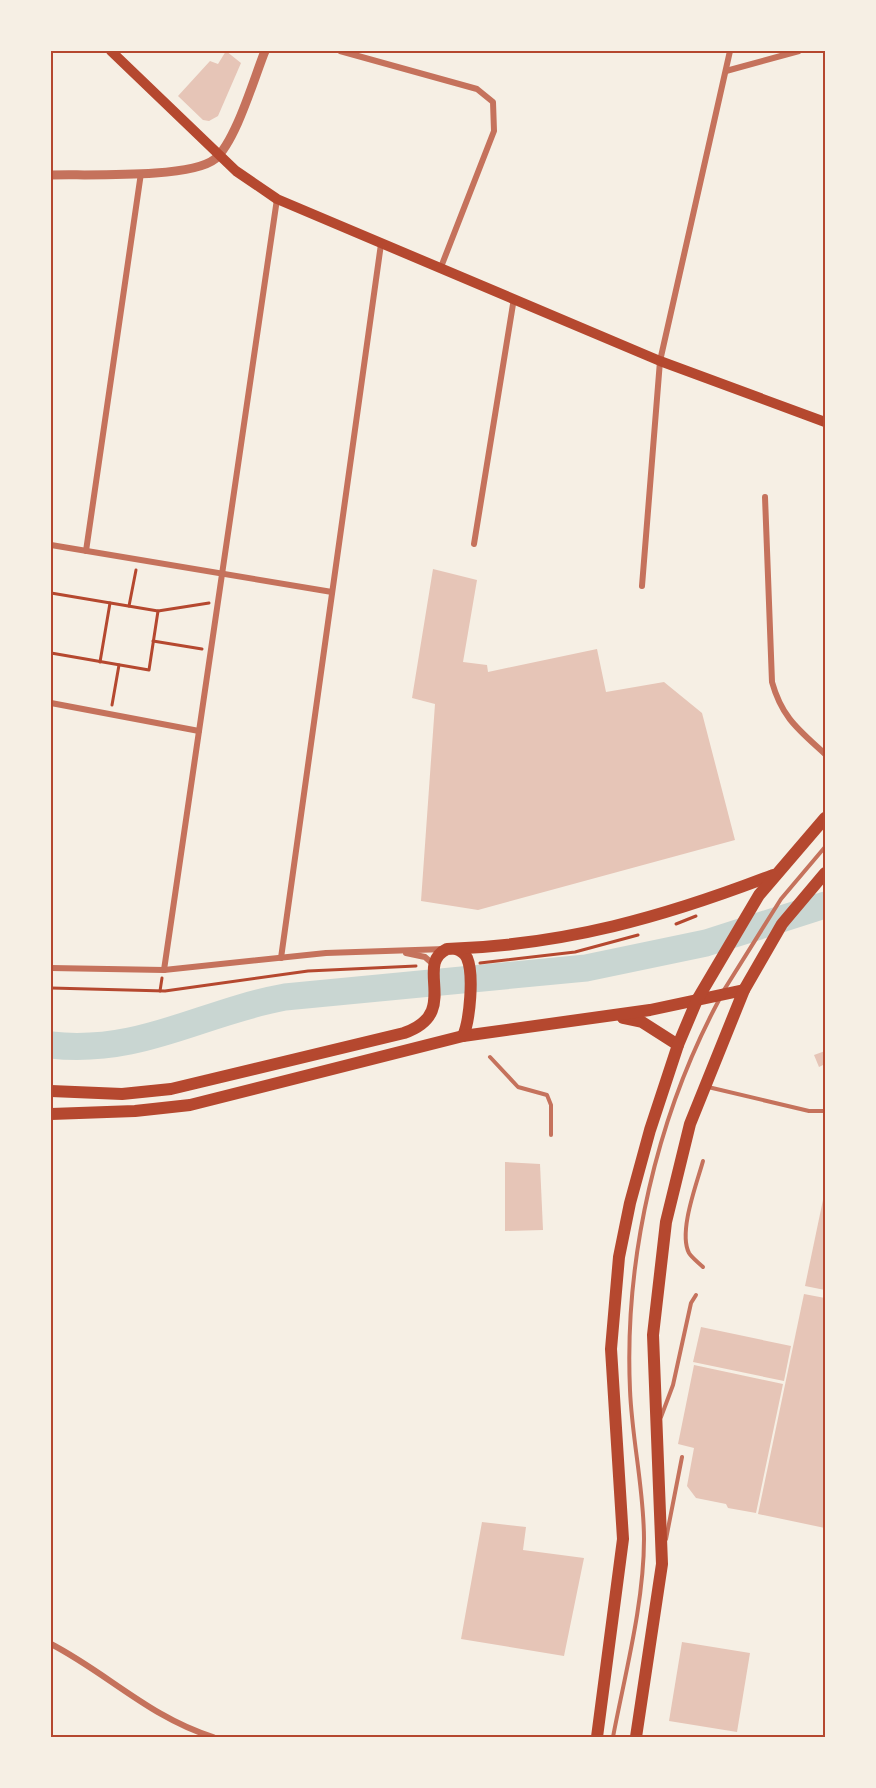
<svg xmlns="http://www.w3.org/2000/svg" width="876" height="1788" viewBox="0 0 876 1788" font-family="Quicksand,sans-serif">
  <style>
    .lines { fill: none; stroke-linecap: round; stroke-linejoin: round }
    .river { stroke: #c9d6d2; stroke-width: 27 }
    .building { fill: #e6c5b7 }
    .path { stroke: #b5482f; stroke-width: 3 }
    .service { stroke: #c5725c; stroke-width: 4 }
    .minor { stroke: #c5725c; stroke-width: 6 }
    .tertiary { stroke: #c5725c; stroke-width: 9 }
    .secondary { stroke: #b5482f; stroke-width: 10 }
    .primary { stroke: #b5482f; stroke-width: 12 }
    .neatline { fill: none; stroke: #b5482f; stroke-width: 2 }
  </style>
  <rect width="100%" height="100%" fill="#f6efe4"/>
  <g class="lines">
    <!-- river -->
    <path class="river" d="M51,1045c89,10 151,-33 234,-48l301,-29 120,-25 119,-38"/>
  </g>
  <!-- building -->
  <g class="building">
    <polygon points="226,51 241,63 218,116 209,121 203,120 178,96 210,61 218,64"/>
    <polygon points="433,569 477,580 463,662 487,665 488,672 597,649 606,692 664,682 702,713 735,840 478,910 421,901 435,704 412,698"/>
    <polygon points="825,1051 825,1064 819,1067 814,1055"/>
    <polygon points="505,1162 540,1164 543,1230 505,1231"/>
    <polygon points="824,1195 825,1195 825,1290 805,1286"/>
    <polygon points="804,1294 825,1298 825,1528 758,1514"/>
    <polygon points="701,1327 791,1346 784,1381 693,1362"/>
    <polygon points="694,1365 783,1384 756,1513 728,1508 726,1504 696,1498 687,1486 694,1448 678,1444"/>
    <polygon points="482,1522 526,1527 523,1550 584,1558 564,1656 461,1639"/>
    <polygon points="682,1642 750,1653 737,1732 669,1721"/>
  </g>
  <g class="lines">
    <!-- path -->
    <g class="path">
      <polyline points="51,593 158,611 209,603"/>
      <polyline points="129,606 136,570"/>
      <polyline points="153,641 202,649"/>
      <polyline points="51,653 149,670 158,611"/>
      <polyline points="100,662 110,603"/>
      <polyline points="112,705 119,665"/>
      <polyline points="676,924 696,916"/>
      <polyline points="480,963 575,952 638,935"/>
      <polyline points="51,988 165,991 308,971 416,966"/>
      <polyline points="160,991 162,978"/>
    </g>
    <!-- service -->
    <g class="service">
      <polyline points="724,990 781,899 825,847"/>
      <polyline points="490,1057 518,1087 547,1095 551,1105 551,1135"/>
      <polyline points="708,1087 809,1111 825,1111"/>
      <path d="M703,1267c-4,-4 -11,-9 -14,-14 -11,-21 8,-70 14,-92"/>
      <polyline points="661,1417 673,1385 691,1303 696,1295"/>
      <polyline points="666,1539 682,1457"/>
      <path d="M613,1737c12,-63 31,-134 31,-198 0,-50 -12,-99 -14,-149 -6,-132 27,-274 89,-390"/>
    </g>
    <!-- minor -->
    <g class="minor">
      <polyline points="340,51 477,89 493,102 494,131 441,267"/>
      <polyline points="726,71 799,51"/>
      <path d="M765,497l7,185c10,36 27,48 53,72"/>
      <polyline points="474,544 514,298"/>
      <polyline points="51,545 332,592"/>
      <polyline points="86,551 141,173"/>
      <polyline points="642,586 660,361 730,51"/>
      <polyline points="51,703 199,731"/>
      <polyline points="406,953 425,957 434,965"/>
      <polyline points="281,958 381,244"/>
      <polyline points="51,968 164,970 326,953 445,949"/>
      <polyline points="164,970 277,199"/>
      <path d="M51,1644c56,29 100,74 162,93"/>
    </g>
    <!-- tertiary -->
    <path class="tertiary" d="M51,175c34,-1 139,4 164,-16 21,-18 39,-81 50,-108"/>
    <!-- secondary -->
    <polyline class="secondary" points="111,51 236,171 277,199 660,361 825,422"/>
    <!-- primary -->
    <g class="primary">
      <path d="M456,949c5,2 9,4 11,9 7,16 3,62 -4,78"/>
      <polyline points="623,1018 642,1022 678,1045"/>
      <path d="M51,1091l71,3 49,-5 233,-56c58,-20 9,-68 43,-84 118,-4 217,-32 326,-74"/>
      <polyline points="51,1114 135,1111 190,1105 463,1036 650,1010 744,990"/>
      <polyline points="597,1737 623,1539 611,1349 619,1257 630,1203 650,1130 678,1045 697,1000 759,895 825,818"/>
      <polyline points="636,1737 662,1564 653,1335 666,1222 690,1124 744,990 782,924 825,873"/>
    </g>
  </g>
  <!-- border -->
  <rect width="876" height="1788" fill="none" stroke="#f6efe4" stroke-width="105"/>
  <rect x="52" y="52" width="772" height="1684" class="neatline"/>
</svg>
